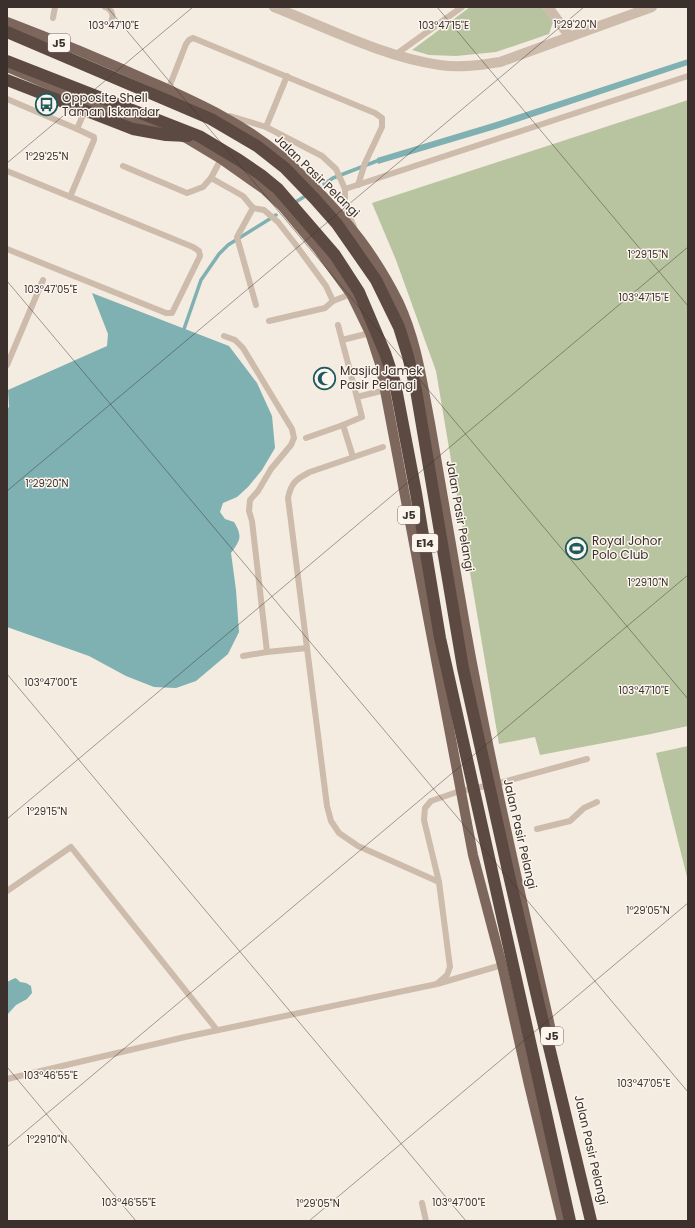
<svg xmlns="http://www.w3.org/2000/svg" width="695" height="1228" viewBox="0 0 695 1228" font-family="Poppins,sans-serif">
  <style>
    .green { fill: #b8c4a0 }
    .water { fill: #7fb0b2 }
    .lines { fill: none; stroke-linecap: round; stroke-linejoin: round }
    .stream { stroke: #7fb0b2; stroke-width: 3.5 }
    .lane { stroke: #cdbbac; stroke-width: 6 }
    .street { stroke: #cdbbac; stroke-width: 10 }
    .primary { stroke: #7d675c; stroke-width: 10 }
    .highway { stroke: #5c4a42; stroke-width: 12 }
    .highway-bridge { stroke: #5c4a42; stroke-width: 12 }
    .ticks { fill: none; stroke: #3b302b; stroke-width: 1; stroke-opacity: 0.45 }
    .labels { text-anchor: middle; stroke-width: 3; stroke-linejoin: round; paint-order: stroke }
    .shield { fill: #fbf5ee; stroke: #756b66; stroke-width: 1 }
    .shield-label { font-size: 11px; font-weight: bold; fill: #3b302b }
    .poi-label { font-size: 12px; fill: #3b302b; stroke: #fbf5ee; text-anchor: start }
    .street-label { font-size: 12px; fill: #3b302b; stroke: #fbf5ee }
    .ticks-label { font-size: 10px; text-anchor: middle; fill: #3b302b; stroke: #fbf5ee; stroke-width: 3; stroke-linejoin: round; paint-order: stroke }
  </style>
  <rect width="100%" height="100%" fill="#f4ebe1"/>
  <!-- green -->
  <g class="green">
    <polygon points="470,7 542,7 553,22 549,34 496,52 456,56 429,55 412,50"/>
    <polygon points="688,100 688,726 651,734 540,755 535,737 499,744 436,371 396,260 372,203"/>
    <polygon points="688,746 688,881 656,753"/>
  </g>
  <!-- water -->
  <g class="water">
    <polygon points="688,59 688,65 499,128 378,164 377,158 493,123"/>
    <path d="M92,293l137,53 28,37 15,33 3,32 -13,22 -14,17 -11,10 -14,6 -3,9 5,7 9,3c9,15 6,18 -3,31l5,37 3,42 -11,22 -32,27 -20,7 -22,-1 -28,-11 -37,-20 -82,-29v-218l2,-2 -1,-17 99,-44 1,-12z"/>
    <polygon points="15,978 17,979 20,982 26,983 31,986 32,993 27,999 16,1005 7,1015 7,982"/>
  </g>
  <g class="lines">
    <!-- stream -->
    <g class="stream">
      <polyline points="324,184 333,178 382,159"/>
      <polyline points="294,203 307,195"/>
      <polyline points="184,329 201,280 219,254 228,245 276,215"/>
    </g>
    <!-- lane -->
    <g class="lane">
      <path d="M105,7c10,4 8,11 5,19"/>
      <polyline points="53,18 55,7"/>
      <polyline points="395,55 462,7"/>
      <polyline points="168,90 186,44 189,40 193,38 375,113 382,118 382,127 365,163 358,185"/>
      <polyline points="7,99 77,129 94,137 94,140 70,197"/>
      <polyline points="230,116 266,127 322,156 336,169 345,189 345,201 347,211 354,227"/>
      <polyline points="266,127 287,76"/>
      <polyline points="77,129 86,108"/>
      <polyline points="123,166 187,193 203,187 211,178 221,159"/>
      <polyline points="7,171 193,247 199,251 200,256 172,313 166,313 7,249"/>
      <polyline points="211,178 243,196 253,208 237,237 256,305"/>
      <polyline points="345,189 688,76"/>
      <polyline points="253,208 264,210 278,222 296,245 326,286 333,301"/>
      <polyline points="269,321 325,308 333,301 351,294"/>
      <polyline points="338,325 362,417 343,425 353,457"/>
      <polyline points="224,336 235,340 243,348 292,429 294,438 291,445 271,469 258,491 250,500 249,511 252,521 267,652"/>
      <polyline points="342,340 370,333"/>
      <polyline points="7,365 43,280"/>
      <polyline points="357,397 385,390"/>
      <polyline points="306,438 343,425"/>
      <path d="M307,648l-19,-150c3,-15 8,-19 22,-26l73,-25"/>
      <polyline points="243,656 267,652 307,648 327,806 331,821 339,833 358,846 439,882"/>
      <polyline points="537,829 570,821 584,808 597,802"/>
      <polyline points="7,891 71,847 217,1030"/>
      <polyline points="438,983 447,975 450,967 439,882 424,820 425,808 431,801 460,791 496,784 587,759"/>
      <polyline points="7,1079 185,1037 437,984 502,965"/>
      <polyline points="422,1203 426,1221"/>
    </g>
    <!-- street -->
    <g class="street">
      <path d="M274,7c53,21 110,50 166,58 20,3 41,0 60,-3l152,-55"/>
      <polyline points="548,7 570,37"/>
    </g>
    <!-- primary -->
    <g class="primary">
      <path d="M7,22c50,19 100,40 149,62 44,20 86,39 123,70 12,9 21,20 32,30 38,38 64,71 88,119 18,39 23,79 31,120 12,67 23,135 35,202 24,134 55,267 85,401"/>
      <polyline points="7,67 75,96 186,138 221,159 265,190 282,206 318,249 351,294 370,333 380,364 473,855 502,965 529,1085 562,1221"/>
    </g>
    <!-- highway -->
    <polyline class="highway" points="508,871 539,1005 591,1221"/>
    <!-- highway-bridge -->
    <g class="highway-bridge">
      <polyline points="7,32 211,119 257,146 285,168 314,198 337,224 376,280 399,327 408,356 416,390 463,668 508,871"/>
      <polyline points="7,61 199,136 239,160 261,175 278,189 335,255 359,292 385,353 395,383 416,493 440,638 570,1221"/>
      <polyline points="7,80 133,129 166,135 188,136"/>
    </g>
  </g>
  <!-- ticks -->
  <path class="ticks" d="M107,7l581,692M437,7l251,299M7,163l186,-156M7,281l681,811M7,491l577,-484M7,674l459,547M7,819l681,-572M7,1067l129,154M7,1147l681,-572M309,1221l379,-318"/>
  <!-- icons -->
  <defs>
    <symbol id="bus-ring" viewBox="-11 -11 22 22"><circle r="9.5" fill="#fbf5ee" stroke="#1f5a5e" stroke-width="1.5"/><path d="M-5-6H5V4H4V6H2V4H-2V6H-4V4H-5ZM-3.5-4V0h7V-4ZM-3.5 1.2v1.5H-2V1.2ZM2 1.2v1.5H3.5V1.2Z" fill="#1f5a5e"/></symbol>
    <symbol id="mosque-ring" viewBox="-11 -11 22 22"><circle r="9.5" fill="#fbf5ee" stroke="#1f5a5e" stroke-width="1.5"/><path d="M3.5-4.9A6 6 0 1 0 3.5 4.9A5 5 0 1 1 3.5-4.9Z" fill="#1f5a5e"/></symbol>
    <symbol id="stadium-ring" viewBox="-11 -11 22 22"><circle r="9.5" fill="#fbf5ee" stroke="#1f5a5e" stroke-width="1.5"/><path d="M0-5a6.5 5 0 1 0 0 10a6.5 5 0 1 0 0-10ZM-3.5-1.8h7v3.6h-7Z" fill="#1f5a5e"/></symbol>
  </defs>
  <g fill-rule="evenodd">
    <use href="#bus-ring" x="34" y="92" width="25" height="25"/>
    <use href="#mosque-ring" x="312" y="366" width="25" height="25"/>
    <use href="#stadium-ring" x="564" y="536" width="25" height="25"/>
  </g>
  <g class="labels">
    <!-- shield labels -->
    <g class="shield">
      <rect x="48" y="34" width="22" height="18" rx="3"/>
      <rect x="398" y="506" width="22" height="18" rx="3"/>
      <rect x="412" y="534" width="26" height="18" rx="3"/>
      <rect x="541" y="1027" width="22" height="18" rx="3"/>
    </g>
    <g class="shield-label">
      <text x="59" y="47">J5</text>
      <text x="409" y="519">J5</text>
      <text x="425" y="547">E14</text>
      <text x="552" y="1040">J5</text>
    </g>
    <!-- poi labels -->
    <g class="poi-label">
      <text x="62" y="102">Opposite Shell<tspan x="62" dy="14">Taman Iskandar</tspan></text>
      <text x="340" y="375">Masjid Jamek<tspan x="340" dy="14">Pasir Pelangi</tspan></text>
      <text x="592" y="545">Royal Johor<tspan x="592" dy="14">Polo Club</tspan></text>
    </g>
    <!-- street labels -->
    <g class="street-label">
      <text transform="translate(317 176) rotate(44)" y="4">Jalan Pasir Pelangi</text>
      <text transform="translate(460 516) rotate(80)" y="4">Jalan Pasir Pelangi</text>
      <text transform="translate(520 834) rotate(77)" y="4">Jalan Pasir Pelangi</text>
      <text transform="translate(591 1150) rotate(77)" y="4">Jalan Pasir Pelangi</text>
    </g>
  </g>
  <g class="ticks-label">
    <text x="575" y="28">1°29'20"N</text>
    <text x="114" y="29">103°47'10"E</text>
    <text x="444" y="29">103°47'15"E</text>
    <text x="47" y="160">1°29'25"N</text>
    <text x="648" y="258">1°29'15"N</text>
    <text x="51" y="293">103°47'05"E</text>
    <text x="644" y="301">103°47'15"E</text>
    <text x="47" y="487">1°29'20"N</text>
    <text x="648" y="586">1°29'10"N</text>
    <text x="51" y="686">103°47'00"E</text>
    <text x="644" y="694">103°47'10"E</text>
    <text x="47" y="815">1°29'15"N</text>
    <text x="648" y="914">1°29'05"N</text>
    <text x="51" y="1079">103°46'55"E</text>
    <text x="644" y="1087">103°47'05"E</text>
    <text x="47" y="1143">1°29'10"N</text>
    <text x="129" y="1206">103°46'55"E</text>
    <text x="459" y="1206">103°47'00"E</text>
    <text x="318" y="1207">1°29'05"N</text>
  </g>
  <!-- border -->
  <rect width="695" height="1228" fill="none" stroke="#3b302b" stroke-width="16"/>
</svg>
